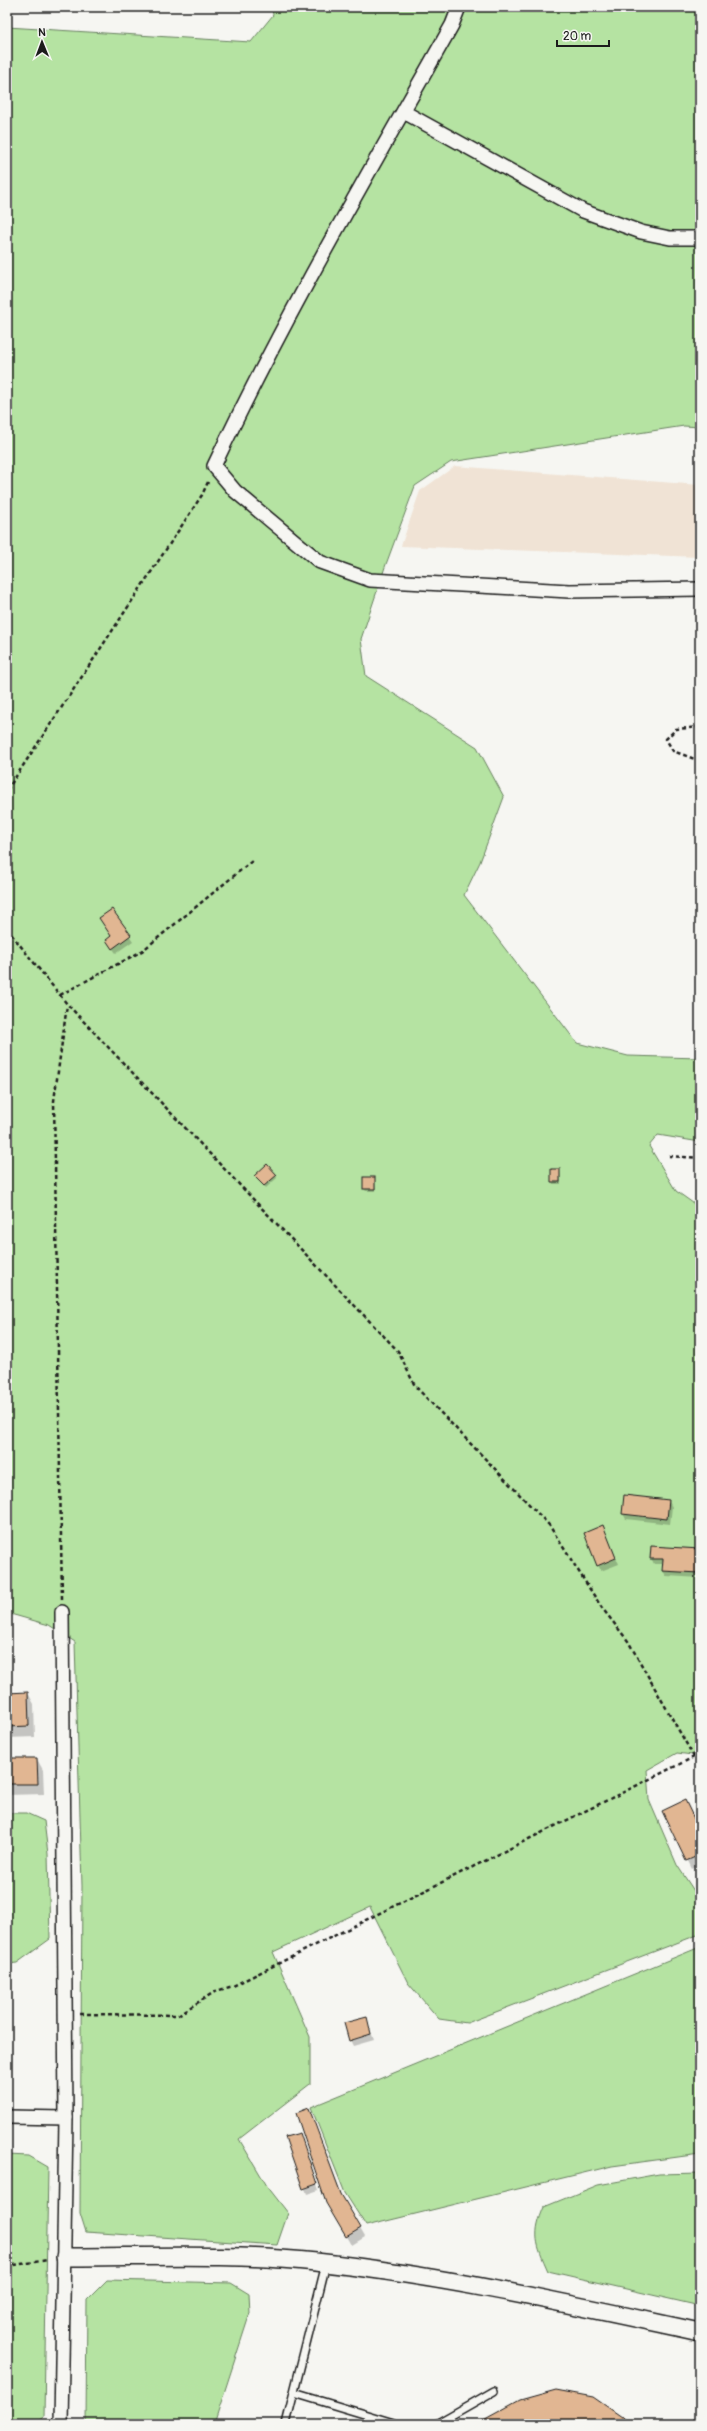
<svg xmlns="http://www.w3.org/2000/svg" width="707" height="2431" viewBox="0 0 707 2431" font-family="Pangolin,sans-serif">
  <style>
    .built { fill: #f0e3d5 }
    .green { fill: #b5e3a2; stroke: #68805f }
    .shadow { fill: #0003 }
    .building { fill: #e1b692; stroke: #1c1c1c }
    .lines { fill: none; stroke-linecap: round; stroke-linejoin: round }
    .service-casing { stroke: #1c1c1c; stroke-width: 10 }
    .minor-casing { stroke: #1c1c1c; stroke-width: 16 }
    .tertiary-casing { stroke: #1c1c1c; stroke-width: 20 }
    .path { stroke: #1c1c1c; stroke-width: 2.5; stroke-dasharray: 4 3; stroke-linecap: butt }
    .service { stroke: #f6f6f2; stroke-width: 7 }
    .minor { stroke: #f6f6f2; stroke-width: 13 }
    .tertiary { stroke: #f6f6f2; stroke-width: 17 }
  </style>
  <rect width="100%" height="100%" fill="#f6f6f2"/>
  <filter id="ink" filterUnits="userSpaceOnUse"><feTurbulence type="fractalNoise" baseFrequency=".025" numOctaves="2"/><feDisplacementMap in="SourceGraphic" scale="8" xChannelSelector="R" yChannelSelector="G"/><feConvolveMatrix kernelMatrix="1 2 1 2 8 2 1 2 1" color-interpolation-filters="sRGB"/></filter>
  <g filter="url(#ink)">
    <!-- built -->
    <polygon class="built" points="455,466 700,485 700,557 401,546 420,491"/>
    <!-- green -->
    <g class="green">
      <polygon points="272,7 700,7 700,427 684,426 451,462 415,486 385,567 361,639 366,676 477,747 504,797 480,862 464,895 577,1043 628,1056 700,1058 700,1142 658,1135 649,1146 676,1191 700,1208 700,1756 677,1753 647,1770 649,1800 677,1865 700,1900 700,1934 467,2023 439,2019 408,1983 370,1907 273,1952 310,2037 310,2084 239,2139 267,2186 288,2213 277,2245 86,2232 80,2213 82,1886 75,1642 49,1625 7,1613 7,27 251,42 273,15"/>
      <polygon points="7,1813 26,1813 44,1821 48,1854 50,1939 17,1963 7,1964"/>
      <polygon points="700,1947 700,2154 612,2166 366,2226 345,2193 311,2107"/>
      <polygon points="7,2155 29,2156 48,2167 44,2417 36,2424 7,2424"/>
      <path d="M700,2173v133l-152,-35c-12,-27 -16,-36 -4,-64l54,-22 61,-11z"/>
      <polygon points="107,2280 231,2283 249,2294 250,2313 214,2424 86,2424 87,2300"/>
    </g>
    <!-- shadow -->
    <g class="shadow">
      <polygon points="112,910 133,941 116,953 110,945"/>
      <polygon points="560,1170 561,1184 553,1184 552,1181"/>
      <polygon points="276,1175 277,1178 266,1188 257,1178"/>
      <polygon points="375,1178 376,1191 366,1191 364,1189"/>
      <polygon points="669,1501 672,1507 670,1524 626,1519 623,1514"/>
      <polygon points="603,1527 619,1564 601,1571 598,1565"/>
      <polygon points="699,1550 700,1578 666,1576 663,1571 663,1564 654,1564 651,1558"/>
      <polygon points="28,1693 34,1704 35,1737 7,1738 7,1694"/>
      <polygon points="7,1759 37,1759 43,1770 44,1794 7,1795"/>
      <polygon points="663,1811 700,1832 700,1865 692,1869"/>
      <polygon points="366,2018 374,2040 353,2046 350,2040"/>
      <polygon points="309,2109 345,2203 365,2237 352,2245 327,2202"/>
      <polygon points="299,2134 319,2190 307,2194 286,2138"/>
    </g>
    <!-- building -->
    <g class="building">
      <polygon points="112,909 131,935 112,949 106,940 111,936 99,918"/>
      <polygon points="267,1164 277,1175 264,1186 254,1176"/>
      <rect x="551" y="1169" width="9" height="13"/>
      <rect x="363" y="1177" width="12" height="12"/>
      <polygon points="624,1495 669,1500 667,1519 622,1514"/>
      <polygon points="603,1525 616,1558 597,1566 584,1533"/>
      <polygon points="651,1546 700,1549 699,1573 662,1571 663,1559 650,1559"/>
      <polygon points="28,1692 29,1726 7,1727 7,1693"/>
      <polygon points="7,1758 37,1758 38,1784 7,1784"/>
      <polygon points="685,1800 700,1831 700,1855 686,1861 662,1811"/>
      <polygon points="367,2017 371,2034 349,2041 344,2023"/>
      <polygon points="309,2108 341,2194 361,2228 346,2237 326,2203 296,2113"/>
      <polygon points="300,2133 317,2184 303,2189 285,2137"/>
      <polygon points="556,2390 593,2397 622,2417 628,2424 476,2424 520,2400"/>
    </g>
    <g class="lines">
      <defs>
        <g id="service">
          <polyline points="294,2393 397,2424"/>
          <polyline points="286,2424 326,2264"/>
          <polyline points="436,2424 494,2391"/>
        </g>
        <g id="minor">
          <path d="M459,7l-7,18c-82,146 -167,290 -238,441l21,25 85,71 50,18 199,11 131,-2"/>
          <polyline points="404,112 583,211 641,232 670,238 700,238"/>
          <polyline points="7,2117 66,2118"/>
          <polyline points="61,2424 66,2118 62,1612"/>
        </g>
        <path id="tertiary" d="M65,2257c83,0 168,-4 251,5 129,14 257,43 384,70"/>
      </defs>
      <!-- service casing -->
      <use href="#service" class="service-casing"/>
      <!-- minor casing -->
      <use href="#minor" class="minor-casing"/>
      <!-- tertiary casing -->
      <use href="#tertiary" class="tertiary-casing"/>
      <!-- path -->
      <g class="path">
        <polyline points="700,727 676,729 666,739 673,751 700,761"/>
        <polyline points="7,790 202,495 208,482"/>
        <polyline points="7,929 67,1004 398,1351 415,1386 549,1525 602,1608 628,1641 694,1757 700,1762"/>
        <polyline points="60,995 142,951 252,861"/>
        <polyline points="669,1156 700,1158"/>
        <polyline points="62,1599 54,1101 67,1005"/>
        <polyline points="80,2014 178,2015 216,1991 233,1986 694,1757"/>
        <polyline points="7,2266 48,2260"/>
      </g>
      <!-- service -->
      <use href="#service" class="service"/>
      <!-- minor -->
      <use href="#minor" class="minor"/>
      <!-- tertiary -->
      <use href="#tertiary" class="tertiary"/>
    </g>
  </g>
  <!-- margin -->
  <rect width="707" height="2431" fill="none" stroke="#f6f6f2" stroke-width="24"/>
  <rect x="12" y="12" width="683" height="2407" fill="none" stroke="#1c1c1c" stroke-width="1.5" filter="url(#ink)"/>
  <!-- north arrow -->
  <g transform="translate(42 42) rotate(359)" stroke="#f6f6f2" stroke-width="3" paint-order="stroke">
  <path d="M0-3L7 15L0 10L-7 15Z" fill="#1c1c1c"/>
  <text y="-6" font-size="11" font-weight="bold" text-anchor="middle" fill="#1c1c1c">N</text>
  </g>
  <!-- scale -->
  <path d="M557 40v6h52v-6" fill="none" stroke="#1c1c1c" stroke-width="2"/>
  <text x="563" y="40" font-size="12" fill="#1c1c1c" stroke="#f6f6f2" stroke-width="3" paint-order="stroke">20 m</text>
</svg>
